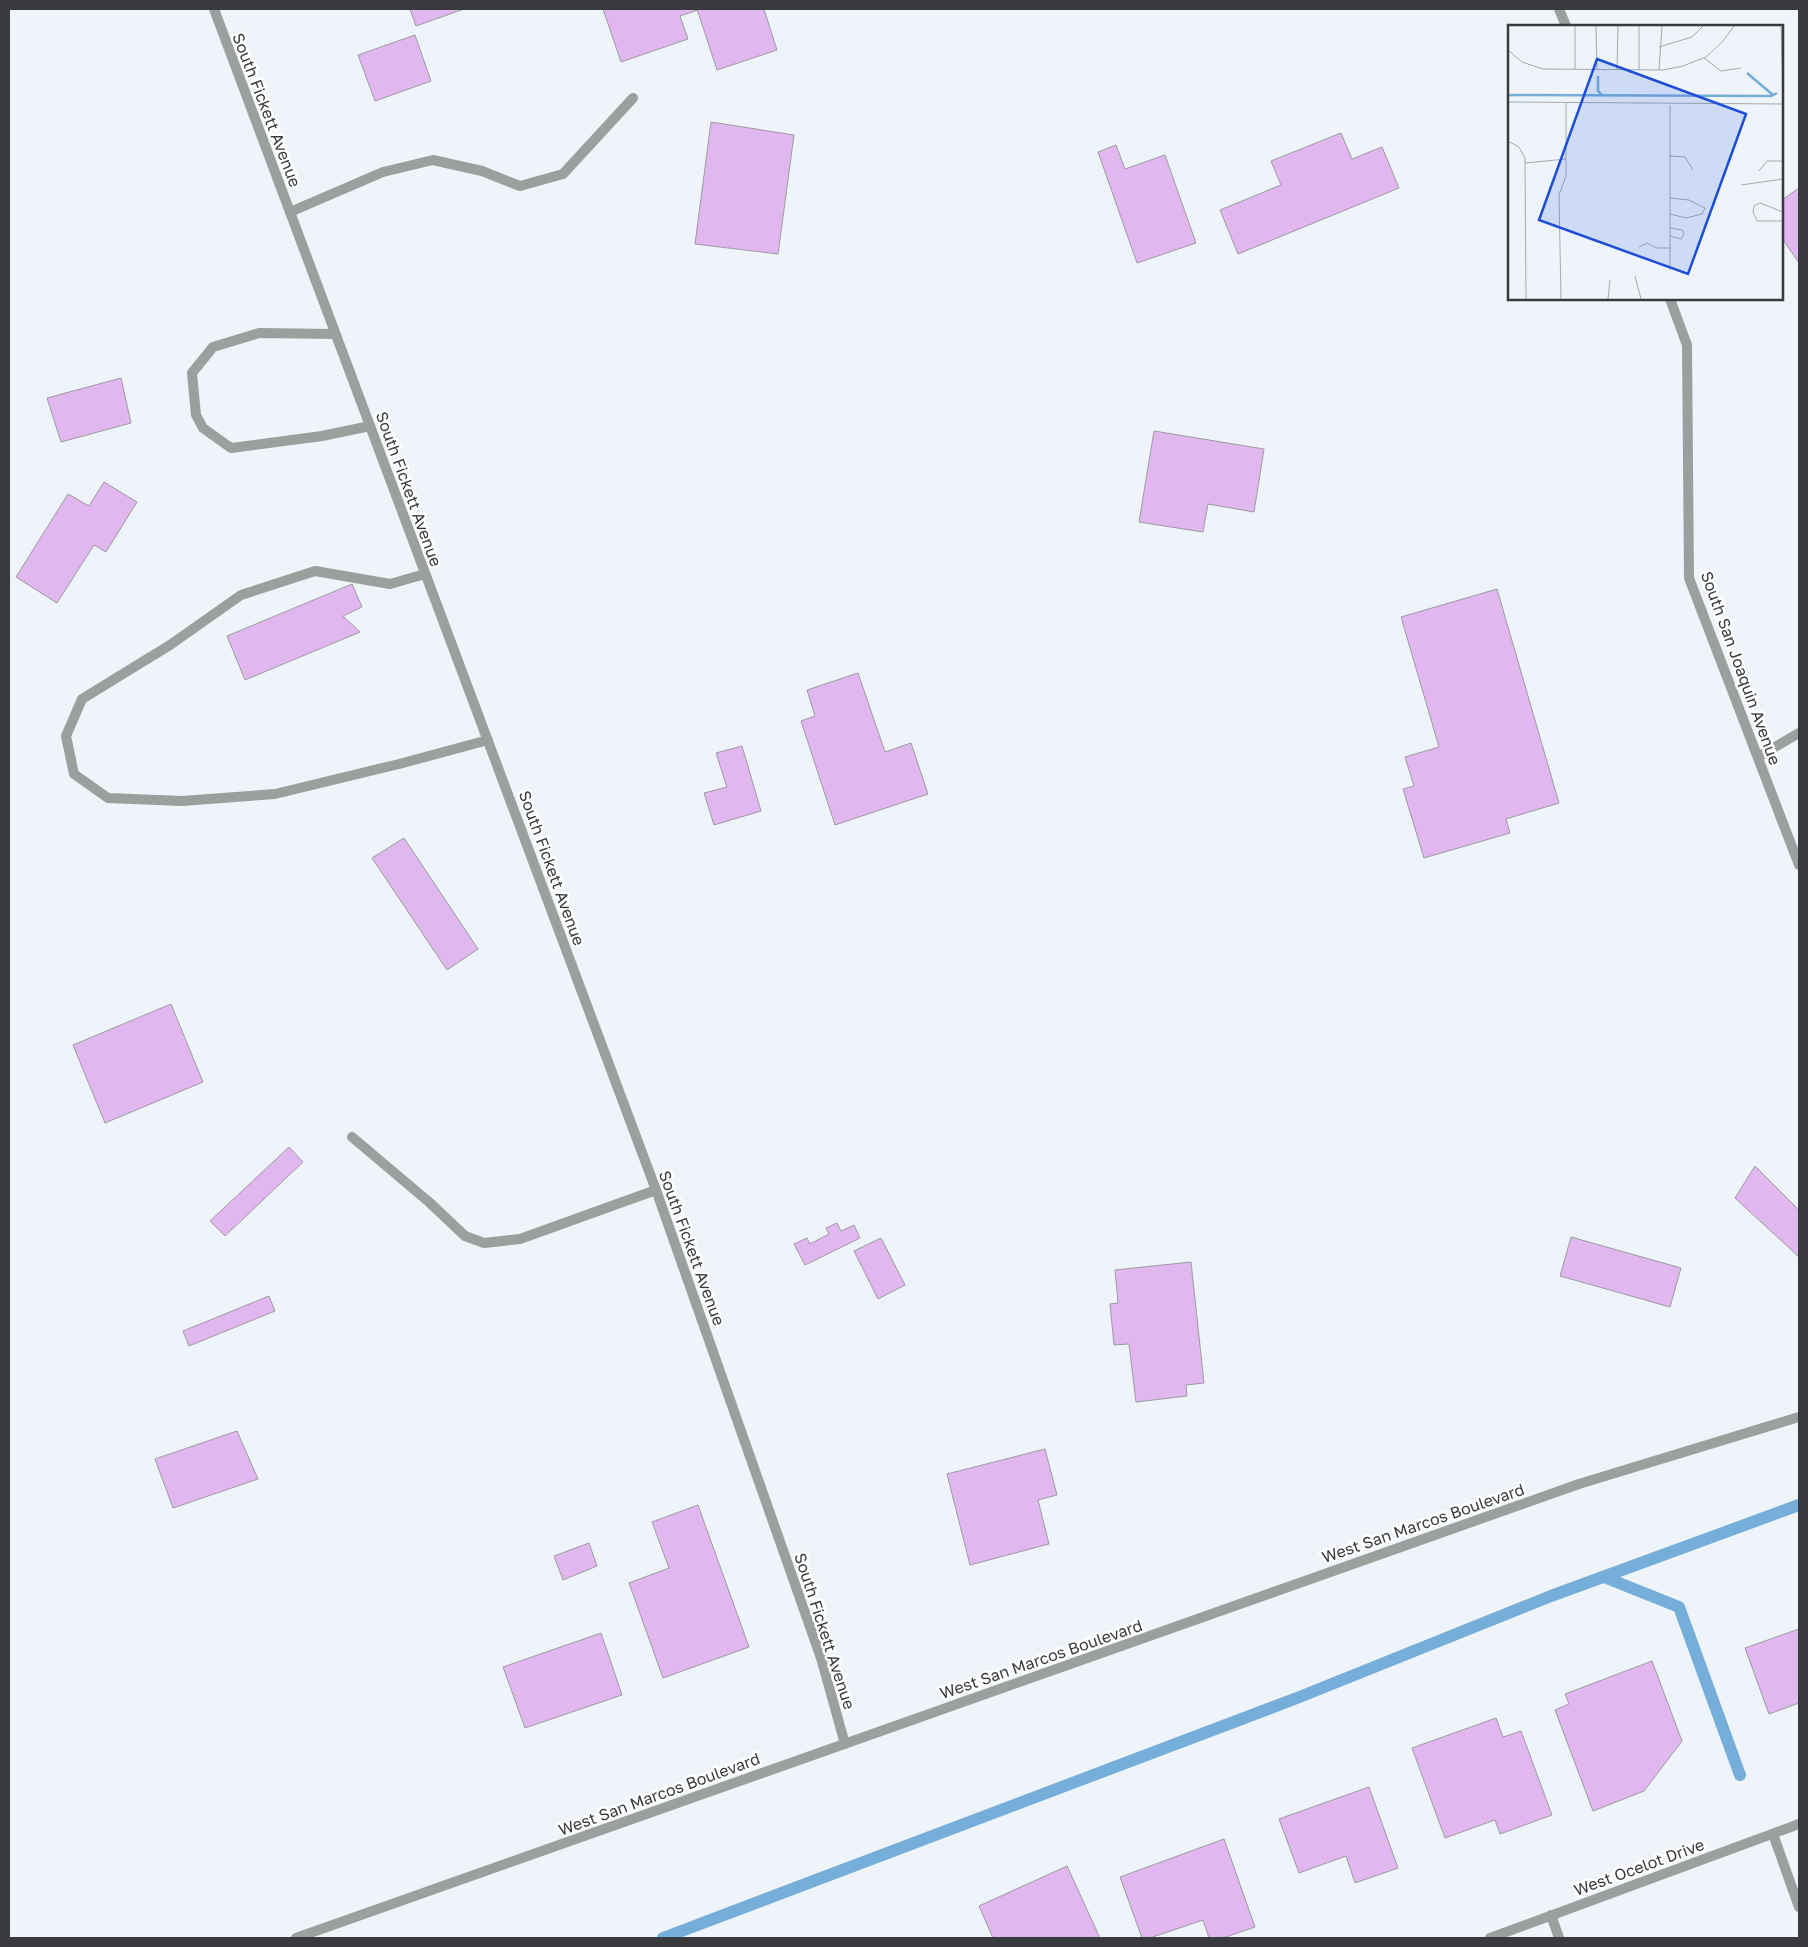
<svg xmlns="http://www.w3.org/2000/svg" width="1808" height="1947" viewBox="0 0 1808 1947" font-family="'Golos Text',sans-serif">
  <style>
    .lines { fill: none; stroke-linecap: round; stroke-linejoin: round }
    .stream { stroke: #76aeda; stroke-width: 12 }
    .building { fill: #e0b7ee; stroke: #9e9aa0 }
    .service { stroke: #9b9f9d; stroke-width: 10 }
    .minor { stroke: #9b9f9d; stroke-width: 10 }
    .labels { text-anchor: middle; stroke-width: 5; stroke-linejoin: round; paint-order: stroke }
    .street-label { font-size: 16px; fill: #383a3d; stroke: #fff }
    .inset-river { fill: none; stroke: #76aeda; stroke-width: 2.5 }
    .inset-road { fill: none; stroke: #a5aaae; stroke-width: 1 }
    .view { fill: #1d4ed8; fill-opacity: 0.15; stroke: #1d4ed8; stroke-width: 2.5 }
    .inset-edge { fill: none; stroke: #383a3d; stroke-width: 2.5 }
  </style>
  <rect width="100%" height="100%" fill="#eef4fa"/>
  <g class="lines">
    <!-- stream -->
    <g class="stream">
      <polyline points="1604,1577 1679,1607 1740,1775"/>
      <polyline points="663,1938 1297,1698 1551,1596 1799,1505"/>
    </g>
  </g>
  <!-- building -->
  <g class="building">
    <polygon points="410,9 464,9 416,26"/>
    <polygon points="603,9 697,9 698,10 680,16 688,39 621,62"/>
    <polygon points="697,9 764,9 777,50 717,70"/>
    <polygon points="415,35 431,81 375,101 358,55"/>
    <polygon points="711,122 794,135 778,254 695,244"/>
    <polygon points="1341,133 1352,159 1382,147 1399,188 1238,254 1220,210 1281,185 1271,161"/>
    <polygon points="1116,145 1125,169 1165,155 1196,243 1137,263 1098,152"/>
    <polygon points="1799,188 1799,263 1782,238 1782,200"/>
    <polygon points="121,378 131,423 61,442 47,398"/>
    <polygon points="1154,431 1264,449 1254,512 1208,504 1203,532 1139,522"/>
    <polygon points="104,482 137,502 106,552 94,545 57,603 16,577 68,494 89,506"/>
    <polygon points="352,584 362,607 343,616 360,632 245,680 227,636"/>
    <polygon points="1497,589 1559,803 1506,819 1510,833 1424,858 1403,789 1414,786 1405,757 1439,747 1401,617"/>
    <polygon points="858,673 885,752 911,743 928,794 835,825 801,721 815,716 807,690"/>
    <polygon points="742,746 761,811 714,825 704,793 727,787 716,753"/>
    <polygon points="404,838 478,949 447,970 372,858"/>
    <polygon points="171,1004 203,1082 105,1123 73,1045"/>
    <polygon points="289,1147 303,1162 225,1236 210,1221"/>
    <polygon points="1755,1166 1799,1210 1799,1257 1735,1198"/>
    <polygon points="837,1223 841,1231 854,1225 860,1238 805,1265 794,1244 807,1238 810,1244 829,1234 826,1228"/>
    <polygon points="1571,1237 1681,1268 1670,1307 1560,1276"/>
    <polygon points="881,1238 905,1285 878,1299 854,1251"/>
    <polygon points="1191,1262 1204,1383 1186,1385 1187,1396 1136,1402 1129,1344 1114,1345 1110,1304 1118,1303 1115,1270"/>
    <polygon points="269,1296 275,1311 189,1346 183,1331"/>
    <polygon points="237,1431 258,1479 173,1508 155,1459"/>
    <polygon points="1045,1449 1057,1495 1038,1500 1049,1544 970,1565 947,1474"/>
    <polygon points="698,1505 749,1647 663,1678 629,1583 669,1568 652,1522"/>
    <polygon points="589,1543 597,1566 563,1580 554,1556"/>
    <polygon points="1799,1629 1799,1703 1769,1714 1745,1648"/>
    <polygon points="601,1633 622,1695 525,1728 503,1667"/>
    <polygon points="1652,1661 1682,1741 1644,1791 1593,1811 1555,1710 1569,1704 1565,1694"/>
    <polygon points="1496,1718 1503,1737 1521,1731 1552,1815 1500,1834 1495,1820 1445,1838 1412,1748"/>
    <polygon points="1369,1787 1398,1868 1355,1883 1346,1856 1299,1873 1279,1819"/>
    <polygon points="1224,1839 1255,1927 1223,1938 1209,1938 1203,1920 1150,1938 1142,1938 1120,1877"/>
    <polygon points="1067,1866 1100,1938 993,1938 979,1906"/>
  </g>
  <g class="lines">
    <!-- service -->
    <g class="service">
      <polyline points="290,212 383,172 433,160 482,171 520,186 563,174 633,98"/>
      <polyline points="335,334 259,333 213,347 192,373 196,415 203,428 231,448 322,436 370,426"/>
      <polyline points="425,574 390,584 315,571 241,595 170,645 82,699 66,736 74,774 108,798 182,801 275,794 399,764 488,740"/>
      <polyline points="1758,757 1799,733"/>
      <polyline points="352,1137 429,1202 465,1236 484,1243 520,1239 656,1190"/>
      <polyline points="1773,1834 1799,1907"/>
    </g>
    <!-- minor -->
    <g class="minor">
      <polyline points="214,9 656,1190 821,1658 845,1744"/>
      <polyline points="1559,9 1566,26"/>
      <polyline points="1670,299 1687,345 1689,578 1799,865"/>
      <polyline points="1551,1915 1559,1938"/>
      <polyline points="296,1938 1579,1484 1799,1417"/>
      <polyline points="1490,1938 1799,1824"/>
    </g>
  </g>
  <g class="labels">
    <!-- street labels -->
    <g class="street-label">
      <text transform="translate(267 110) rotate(69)" y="6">South Fickett Avenue</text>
      <text transform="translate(409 489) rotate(70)" y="6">South Fickett Avenue</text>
      <text transform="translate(1741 668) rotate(70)" y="6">South San Joaquin Avenue</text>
      <text transform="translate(552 868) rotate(70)" y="6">South Fickett Avenue</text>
      <text transform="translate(692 1248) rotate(70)" y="6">South Fickett Avenue</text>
      <text transform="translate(1423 1523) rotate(-19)" y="6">West San Marcos Boulevard</text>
      <text transform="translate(825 1631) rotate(72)" y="6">South Fickett Avenue</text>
      <text transform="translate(1041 1659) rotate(-19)" y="6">West San Marcos Boulevard</text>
      <text transform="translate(659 1794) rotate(-20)" y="6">West San Marcos Boulevard</text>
      <text transform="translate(1639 1867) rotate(-20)" y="6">West Ocelot Drive</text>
    </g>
  </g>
  <!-- overview -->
  <g transform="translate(1508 25)">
    <rect width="275" height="275" fill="#eef4fa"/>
    <path class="inset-river" d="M239,48l26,22M90,51v15l4,4M0,70l263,1 6,-3"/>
    <path class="inset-road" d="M67,1v44M88,1l1,44M131,1v44M273,1l2,64M151,22l33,-10 11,-11M0,25l14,12 21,7 120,1 20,-4 23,-9 17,-16 11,-15M196,33l17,13 20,-3M109,45l1,-44M151,45l3,-44M0,77l275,2M162,80v165M0,116l11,6 6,11 1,141M161,131l16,1 8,13M17,138l41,-4M251,146l8,-10h16M233,160l42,-6M162,173l19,2 16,8 -3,6 -16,4 -16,-4M275,187l-23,-9 -6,3 -1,6 4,9h26M162,203l12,2 2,4 -3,5 -11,-3M131,222l8,-4 10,5h13M127,251l6,23M53,274l-2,-104 7,-19v-74M100,274l2,-19"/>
    <path class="view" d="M89,34l149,55 -58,160 -149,-54z"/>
    <rect width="275" height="275" class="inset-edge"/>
  </g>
  <!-- border -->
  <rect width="1808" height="1947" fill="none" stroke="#383a3d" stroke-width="20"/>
</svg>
